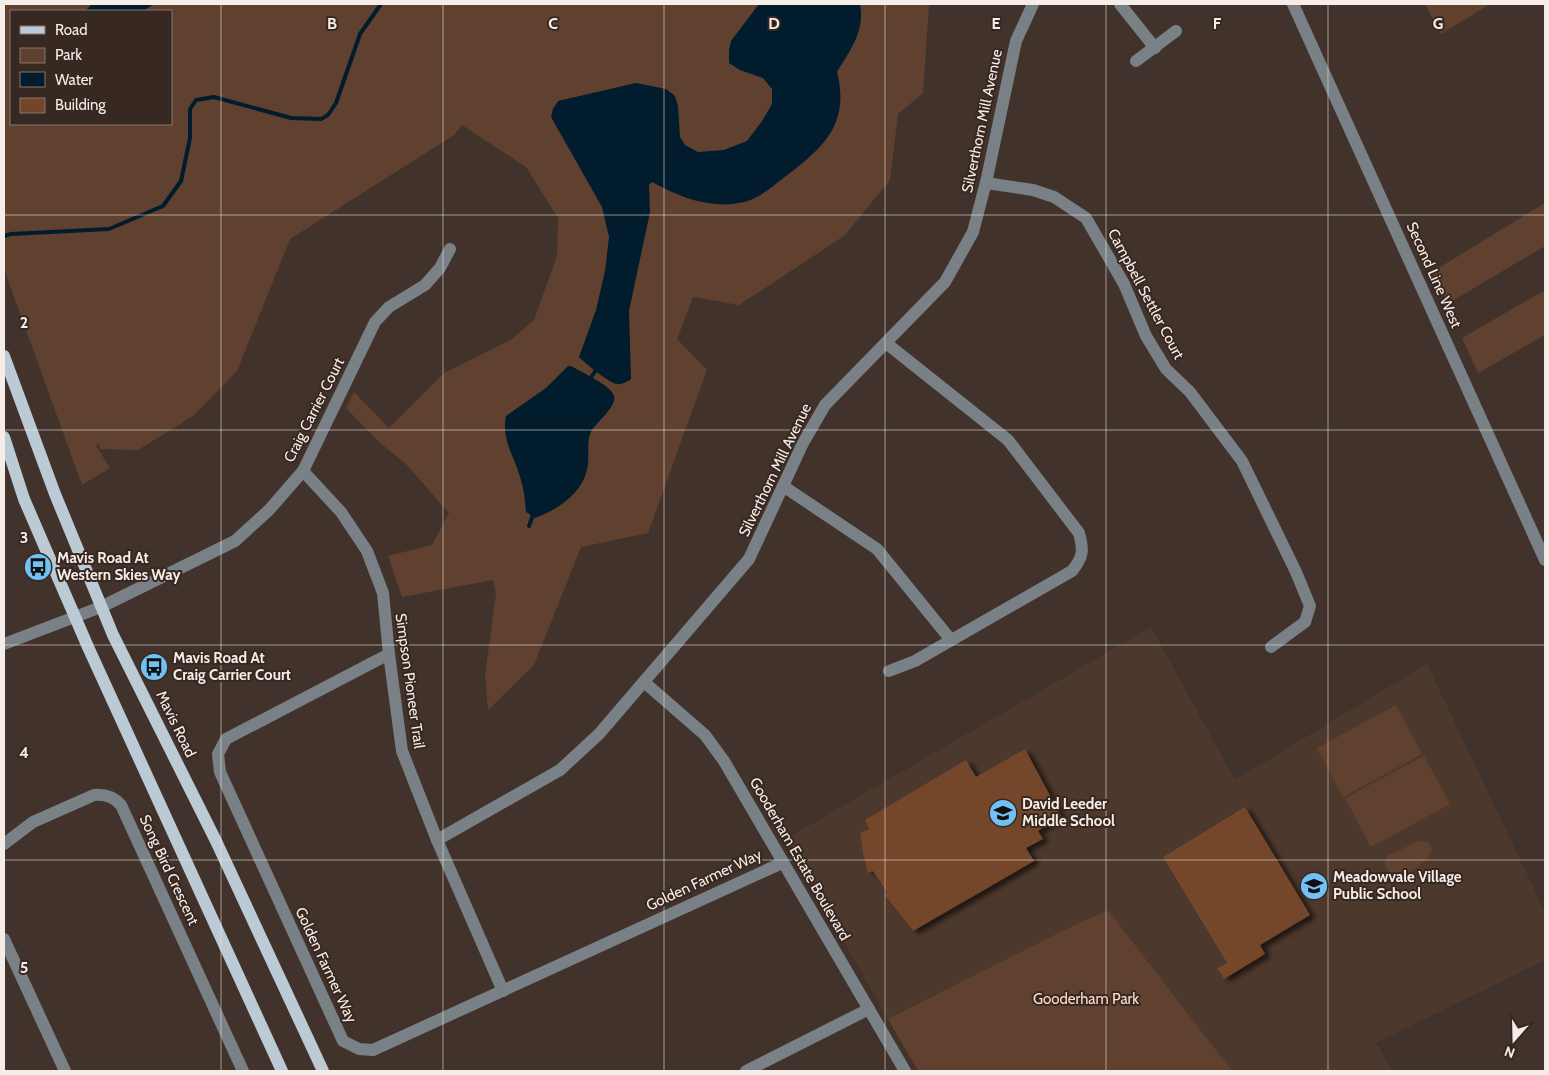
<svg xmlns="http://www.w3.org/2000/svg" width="1549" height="1075" viewBox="0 0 1549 1075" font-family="Cabin,sans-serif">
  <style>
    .built { fill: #4d382d }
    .green { fill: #60412f; fill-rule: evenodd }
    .water { fill: #011c2c }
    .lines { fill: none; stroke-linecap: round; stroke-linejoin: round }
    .stream { stroke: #011c2c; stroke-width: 4 }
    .building { fill: #744629; filter: url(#shadow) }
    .minor { stroke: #798186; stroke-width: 12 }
    .major { stroke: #bbcad4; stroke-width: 12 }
    .grid { fill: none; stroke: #f7ede8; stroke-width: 1; stroke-opacity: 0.55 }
    .labels { text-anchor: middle; stroke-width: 4; stroke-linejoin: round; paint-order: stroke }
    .street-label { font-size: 15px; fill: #f7ede8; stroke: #372921 }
    .poi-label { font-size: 15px; font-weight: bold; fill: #f7ede8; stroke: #372921; text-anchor: start }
    .park-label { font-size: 15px; fill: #fdddcb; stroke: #372921 }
    .grid-label { font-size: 16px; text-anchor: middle; font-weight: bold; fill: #f7ede8; stroke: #372921; stroke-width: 4; stroke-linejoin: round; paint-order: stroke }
  </style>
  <defs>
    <filter id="shadow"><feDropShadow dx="5.5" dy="3" stdDeviation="2.5" flood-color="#0009"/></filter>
  </defs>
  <rect width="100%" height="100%" fill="#41332b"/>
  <!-- built -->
  <polygon class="built" points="1151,627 1235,780 1427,664 1545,912 1545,960 1376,1043 1393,1071 1232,1071 1108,910 1064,930 888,1019 786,839"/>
  <!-- green -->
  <g class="green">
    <path d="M4,4h925l-6,89 -25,21 -8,66 -46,56 -105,69 -46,-8 -16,42 30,31 -59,163 -67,14 -47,118 -46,45 -3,-35 11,-81 -3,-14 -91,17 -14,-41 44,-11 17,-32 -42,-48 -28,-23 -33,-34 8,-16 35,36 55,-55 68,-34 22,-19 23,-64 1,-38 -32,-51 -64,-42 -8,10 -164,104 -53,132 -44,45 -55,34 -38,-1 -1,-5 -3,2 14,22 -28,17 -78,-216zM11,11h160v113h-160z"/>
    <polygon points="1425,4 1490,4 1441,34"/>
    <polygon points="1545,203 1545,246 1447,304 1432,272"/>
    <polygon points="1545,290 1545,335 1478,373 1462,338"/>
    <polygon points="1396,705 1422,754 1343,797 1317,748"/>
    <polygon points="1424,756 1450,804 1371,847 1345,798"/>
    <polygon points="1419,841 1429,842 1432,850 1427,860 1421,863 1419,867 1399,875 1390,875 1385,864 1387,856"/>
    <polygon points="1108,910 1232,1071 918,1071 888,1019 1064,930"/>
  </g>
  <!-- water -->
  <g class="water">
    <polygon points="92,4 154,4 143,11 85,11"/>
    <path d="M759,4h101c5,27 -9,45 -23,68 13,52 -13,75 -51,104 -13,10 -26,22 -42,26 -32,8 -65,-5 -92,-20l-3,3 1,27 -21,99 2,68c-4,3 -10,6 -15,5 -9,-3 -30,-20 -37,-27l17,-47 9,-39 4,-34 -7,-30 -51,-90 2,-8 5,-8 78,-18 30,6 9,7 3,10 2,31 5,8 13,7 26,-2 23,-9 15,-20 10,-17v-15l-9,-11 -23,-8 -11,-7v-13l2,-9z"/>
    <path d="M568,366h3c10,6 41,20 43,30 3,12 -19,26 -24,38 -3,8 -1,21 -2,30 -3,28 -29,45 -53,54l-9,-6c-1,-12 -2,-23 -6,-35 -6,-22 -19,-37 -14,-61l40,-28z"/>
  </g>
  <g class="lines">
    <!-- stream -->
    <g class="stream">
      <polyline points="4,236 11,234 109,229 163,206 181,181 190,138 190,109 196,100 214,97 291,118 321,119 328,115 336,103 360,34 381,4"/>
      <polyline points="588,382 598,367"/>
      <polyline points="529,526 534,512"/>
    </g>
  </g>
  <!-- building -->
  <g class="building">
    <polygon points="1025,749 1061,816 1038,831 1043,839 1026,848 1034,861 913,931 884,894 887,892 873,871 868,873 863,853 860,833 869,829 865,820 966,760 976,777"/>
    <polygon points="1245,807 1310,915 1260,945 1265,954 1224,979 1217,968 1227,963 1163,857"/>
  </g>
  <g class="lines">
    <!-- minor -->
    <g class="minor">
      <polyline points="1120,4 1155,48"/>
      <polyline points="1293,4 1545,560"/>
      <polyline points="1136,61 1176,31"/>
      <polyline points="986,183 1033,190 1054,197 1086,218 1124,284 1146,336 1166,369 1190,392 1242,461 1296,572 1310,606 1305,622 1271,647"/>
      <path d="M886,343l122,97 71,93c5,18 4,24 -7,38l-157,90 -26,10"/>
      <polyline points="303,471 341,512 367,551 383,593 389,654 402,751 437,840 503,991"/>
      <polyline points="783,486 877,549 951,640"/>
      <polyline points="4,644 101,607 235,541 269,510 303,471 375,322 389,307 425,285 440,268 450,249"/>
      <polyline points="389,654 226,739 218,754 220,772 343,1041 359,1049 373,1050 782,863"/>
      <polyline points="644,682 705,735 724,761 905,1071"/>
      <polyline points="437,840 560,770 599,734 749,559 803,443 825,405 945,282 973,232 987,178 1016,41 1033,4"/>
      <path d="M4,844l29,-22 61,-27c11,-1 20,2 27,10l122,266"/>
      <polyline points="4,939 65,1071"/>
      <polyline points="746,1071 869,1009"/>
    </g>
    <!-- major -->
    <g class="major">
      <polyline points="4,356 55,494 113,635 216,841 323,1071"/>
      <polyline points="4,437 24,499 88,647 282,1071"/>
    </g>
  </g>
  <!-- grid -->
  <path class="grid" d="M221,4v1067M443,4v1067M664,4v1067M885,4v1067M1106,4v1067M1328,4v1067M4,215h1541M4,430h1541M4,645h1541M4,860h1541"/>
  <!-- icons -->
  <defs>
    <symbol id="bus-disc" viewBox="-11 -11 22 22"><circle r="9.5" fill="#71c1f5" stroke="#372921"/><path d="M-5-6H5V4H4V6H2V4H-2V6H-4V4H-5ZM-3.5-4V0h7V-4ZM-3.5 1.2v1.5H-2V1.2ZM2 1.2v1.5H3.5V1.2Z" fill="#111"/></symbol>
    <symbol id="school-disc" viewBox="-11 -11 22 22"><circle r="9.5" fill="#71c1f5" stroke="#372921"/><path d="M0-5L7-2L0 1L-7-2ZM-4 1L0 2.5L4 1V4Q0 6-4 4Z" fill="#111"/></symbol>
  </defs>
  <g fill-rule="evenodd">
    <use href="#bus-disc" x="22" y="551" width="32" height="32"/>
    <use href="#bus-disc" x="138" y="651" width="32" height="32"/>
    <use href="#school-disc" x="987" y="797" width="32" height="32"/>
    <use href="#school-disc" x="1298" y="870" width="32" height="32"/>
  </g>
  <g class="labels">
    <!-- street labels -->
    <g class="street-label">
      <text transform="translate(982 121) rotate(-78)" y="5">Silverthorn Mill Avenue</text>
      <text transform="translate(1434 275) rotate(66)" y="5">Second Line West</text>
      <text transform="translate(1146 294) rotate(62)" y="5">Campbell Settler Court</text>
      <text transform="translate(314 410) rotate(-63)" y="5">Craig Carrier Court</text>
      <text transform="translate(775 470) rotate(-64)" y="5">Silverthorn Mill Avenue</text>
      <text transform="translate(410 681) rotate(82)" y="5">Simpson Pioneer Trail</text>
      <text transform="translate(176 724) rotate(64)" y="5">Mavis Road</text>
      <text transform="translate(800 859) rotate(60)" y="5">Gooderham Estate Boulevard</text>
      <text transform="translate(169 870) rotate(65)" y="5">Song Bird Crescent</text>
      <text transform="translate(704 880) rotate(-25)" y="5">Golden Farmer Way</text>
      <text transform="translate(326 965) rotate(65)" y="5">Golden Farmer Way</text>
    </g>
    <!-- poi labels -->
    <g class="poi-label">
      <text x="57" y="563">Mavis Road At<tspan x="57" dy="17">Western Skies Way</tspan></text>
      <text x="173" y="663">Mavis Road At<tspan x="173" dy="17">Craig Carrier Court</tspan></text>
      <text x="1022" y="809">David Leeder<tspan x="1022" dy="17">Middle School</tspan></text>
      <text x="1333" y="882">Meadowvale Village<tspan x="1333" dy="17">Public School</tspan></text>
    </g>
    <!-- park labels -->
    <g class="park-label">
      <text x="1086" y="1004">Gooderham Park</text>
    </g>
  </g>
  <g class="grid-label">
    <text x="332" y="29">B</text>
    <text x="553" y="29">C</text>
    <text x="774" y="29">D</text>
    <text x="996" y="29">E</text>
    <text x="1217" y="29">F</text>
    <text x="1438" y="29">G</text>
    <text x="24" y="328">2</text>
    <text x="24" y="543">3</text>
    <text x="24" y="758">4</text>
    <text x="24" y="973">5</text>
  </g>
  <!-- border -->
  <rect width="1549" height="1075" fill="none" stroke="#f7ede8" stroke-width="10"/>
  <!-- legend -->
  <rect x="10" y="10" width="162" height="115" fill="#372921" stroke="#847771"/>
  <rect x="20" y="26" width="25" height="8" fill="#bbcad4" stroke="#847771"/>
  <text x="55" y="35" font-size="15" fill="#f7ede8">Road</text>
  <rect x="20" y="48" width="25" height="15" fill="#60412f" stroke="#847771"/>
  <text x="55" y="60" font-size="15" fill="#f7ede8">Park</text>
  <rect x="20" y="72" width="25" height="15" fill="#011c2c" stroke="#847771"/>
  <text x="55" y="85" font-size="15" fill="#f7ede8">Water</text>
  <rect x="20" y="98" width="25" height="15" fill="#744629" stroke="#847771"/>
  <text x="55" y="110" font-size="15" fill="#f7ede8">Building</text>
  <!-- north arrow -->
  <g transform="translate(1514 1040) rotate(200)" stroke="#372921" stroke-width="4" paint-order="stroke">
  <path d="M0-4L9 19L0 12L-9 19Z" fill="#f7ede8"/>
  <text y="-8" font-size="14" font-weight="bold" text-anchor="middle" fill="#f7ede8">N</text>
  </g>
</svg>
